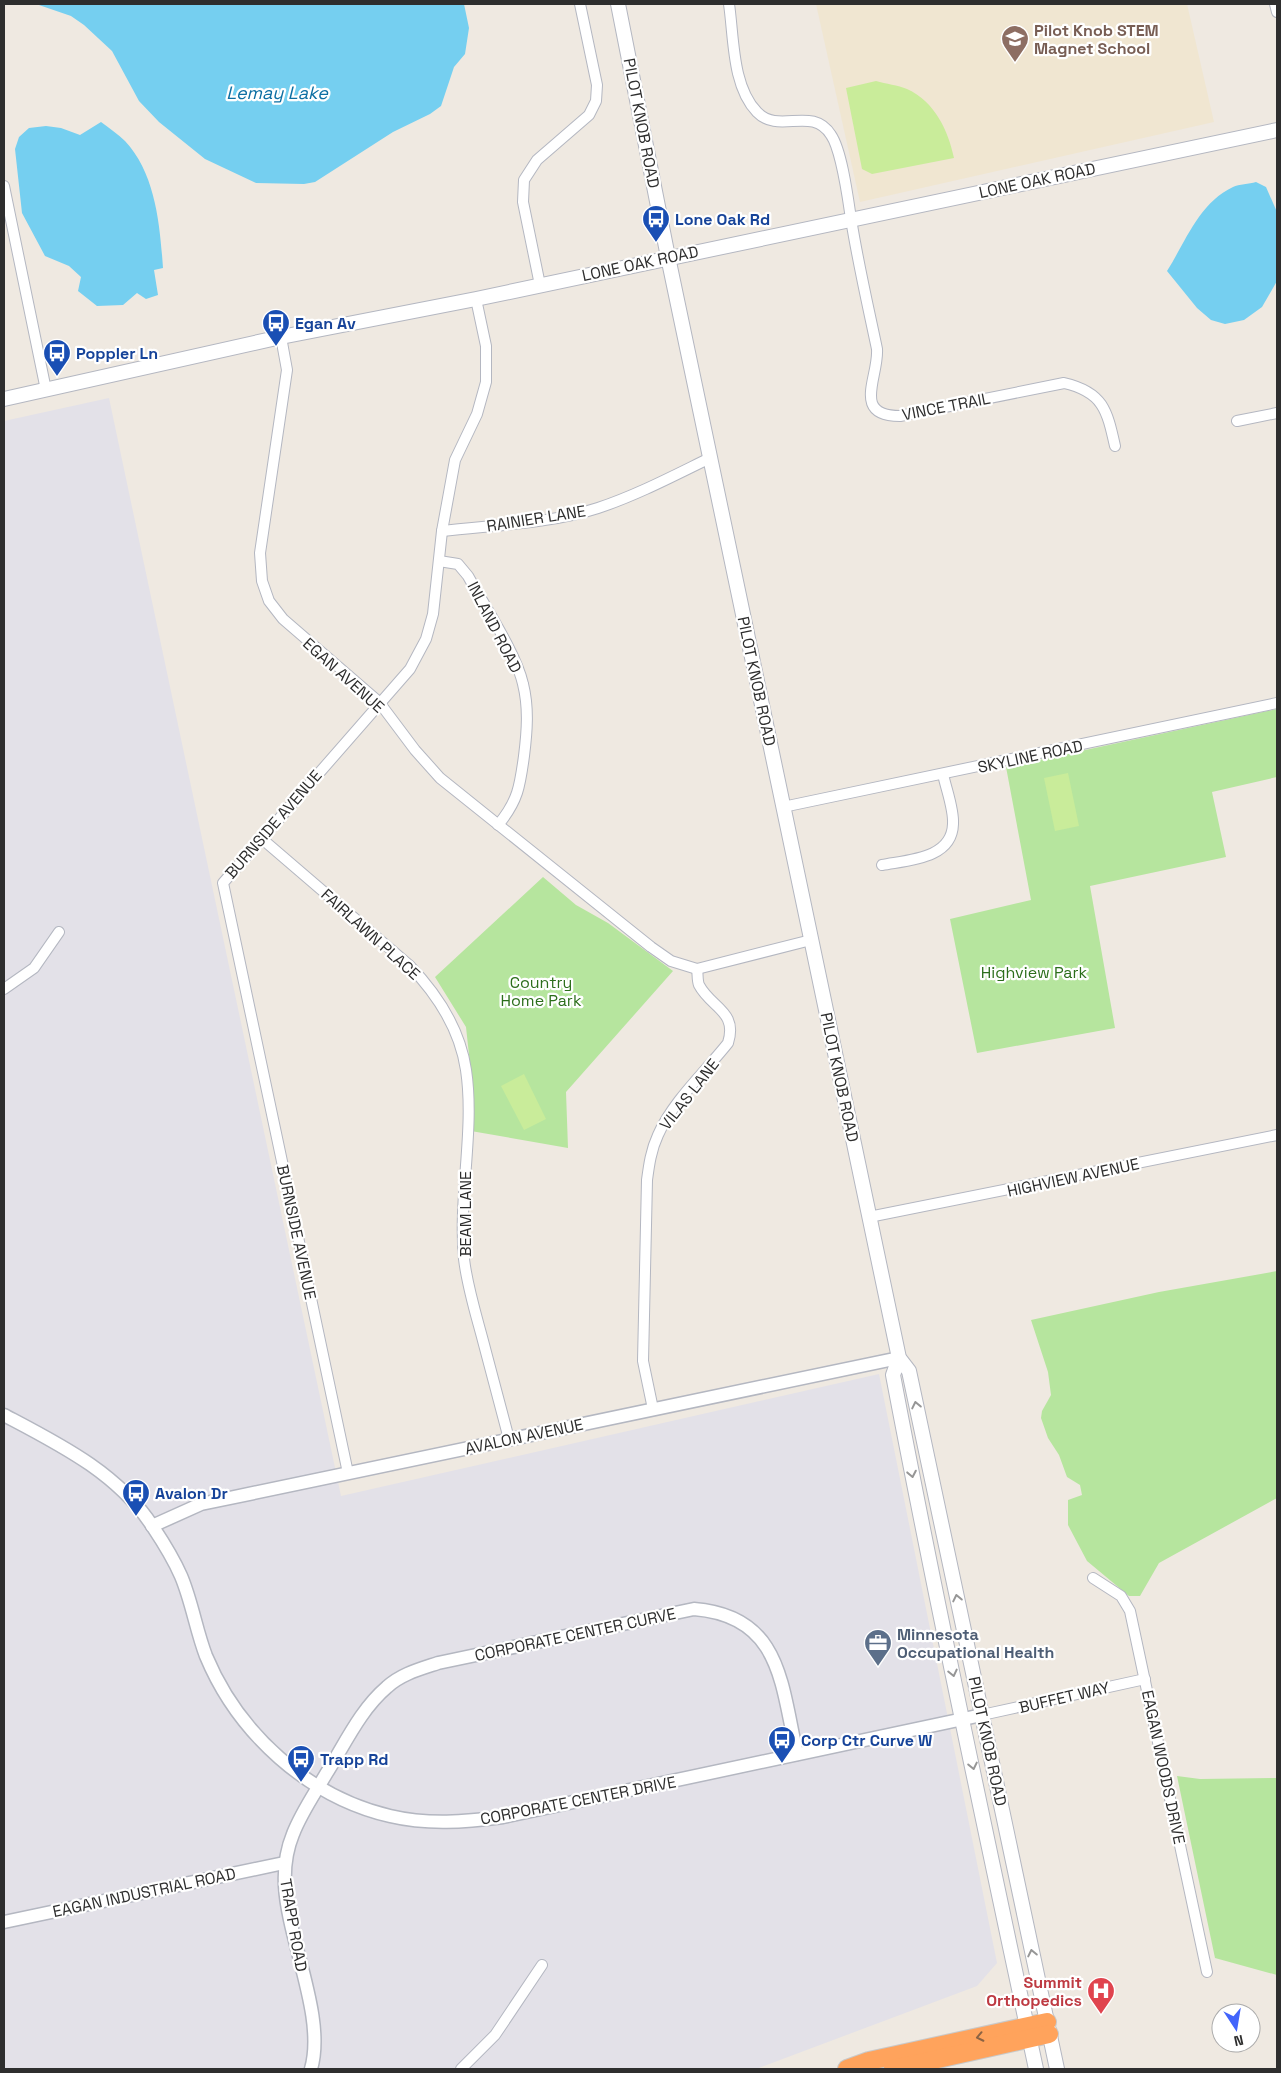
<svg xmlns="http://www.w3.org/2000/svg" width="1281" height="2073" viewBox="0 0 1281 2073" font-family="'Space Grotesk',sans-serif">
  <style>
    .industrial { fill: #e3e1e8 }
    .education { fill: #f0e6d1 }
    .green { fill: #b6e59e }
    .pitch { fill: #c9ec9a }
    .water { fill: #75cff0 }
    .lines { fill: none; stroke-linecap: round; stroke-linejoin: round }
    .minor-casing { stroke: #b4b7c1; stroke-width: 12 }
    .tertiary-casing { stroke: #b4b7c1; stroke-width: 15 }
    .secondary-casing { stroke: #b4b7c1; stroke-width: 16 }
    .motorway-casing { stroke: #c9c9c9; stroke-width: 20 }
    .minor { stroke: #fff; stroke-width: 10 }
    .tertiary { stroke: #fff; stroke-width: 12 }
    .secondary { stroke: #fff; stroke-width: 14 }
    .motorway { stroke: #ffa35c; stroke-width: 18 }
    .oneway { stroke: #969696 }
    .oneway2 { stroke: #8c6343 }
    .labels { text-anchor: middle; stroke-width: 4.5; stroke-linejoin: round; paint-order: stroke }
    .education-label { font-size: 16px; font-weight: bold; fill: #785e54; stroke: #fff; text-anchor: start }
    .street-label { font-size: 16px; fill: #2e2e2e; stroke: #fff }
    .transit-label { font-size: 16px; font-weight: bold; fill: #164399; stroke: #fff; text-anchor: start }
    .park-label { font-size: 16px; fill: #2c6e1b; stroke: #fff }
    .service-label { font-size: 16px; font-weight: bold; fill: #4e5e75; stroke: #fff; text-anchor: start }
    .health-label { font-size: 16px; font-weight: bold; fill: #be3a42; stroke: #fff; text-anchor: end }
    .water-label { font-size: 18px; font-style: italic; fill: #0d6fa3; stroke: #fff }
  </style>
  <rect width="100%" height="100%" fill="#efe9e1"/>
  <!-- industrial -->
  <polygon class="industrial" points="109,398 341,1496 879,1374 997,1963 977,1986 756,2069 4,2069 4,421"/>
  <!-- education -->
  <polygon class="education" points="816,4 1187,4 1214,122 860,202"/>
  <!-- green -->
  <g class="green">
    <polygon points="1277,709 1277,777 1212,792 1226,857 1090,886 1115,1028 977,1053 950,919 1031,900 1006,767"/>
    <polygon points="543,877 576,905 608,923 673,971 566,1092 568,1148 471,1131 470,1064 466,1027 435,977"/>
    <polygon points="1277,1271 1277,1498 1159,1563 1140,1596 1129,1596 1087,1561 1068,1525 1068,1500 1082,1495 1080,1485 1067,1477 1059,1455 1048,1438 1041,1418 1042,1411 1051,1395 1048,1372 1031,1320 1159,1292"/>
    <polygon points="1177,1776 1200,1779 1277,1778 1277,1975 1215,1958"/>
  </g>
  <!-- pitch -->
  <g class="pitch">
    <path d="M876,81c10,3 22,4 31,8 28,13 41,41 47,69l-82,16 -10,-5 -16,-81z"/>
    <polygon points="1068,773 1079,826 1055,831 1044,778"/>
    <polygon points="524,1074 546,1119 524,1130 501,1086"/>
  </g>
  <!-- water -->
  <g class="water">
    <polygon points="36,4 464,4 469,28 465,54 454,67 441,106 430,114 393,132 315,182 304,184 256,183 205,159 159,122 139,101 112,51 84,25 71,16"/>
    <path d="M101,122c8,6 17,12 24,19 31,33 35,85 38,127l-9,2 4,25 -12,4 -9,-6 -14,12 -26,1 -19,-15 3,-14 -12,-11 -24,-10 -23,-43 -7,-64 4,-12 10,-9 17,-2 15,2 19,7z"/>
    <path d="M1256,182l10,5 11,25v69l-15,26 -18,13 -19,4 -14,-4 -14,-12 -30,-37c19,-30 32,-68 66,-84 6,-3 16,-3 23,-5z"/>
  </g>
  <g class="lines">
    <defs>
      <g id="minor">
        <path d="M729,4c5,34 3,82 28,108 22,23 55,-7 74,23 11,16 17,64 20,84 7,44 17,87 26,130 2,28 -26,67 23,67l164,-33c39,9 43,27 51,63"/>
        <polyline points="1275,4 1277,12"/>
        <polyline points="4,186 46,390"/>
        <polyline points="540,285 523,202 524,180 537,160 589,115 596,101 597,85 580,4"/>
        <polyline points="281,337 287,370 260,553 262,581 269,601 283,619 379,702 415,750 440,778 651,947 671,961 697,969"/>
        <polyline points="1237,421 1277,413"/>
        <path d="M442,531c51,-6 107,-7 156,-23 39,-13 75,-32 112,-50"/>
        <path d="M439,561l19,3 10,12c16,29 48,77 55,108 6,24 4,48 1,72 -4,30 -6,45 -26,69"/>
        <polyline points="783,807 1277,703"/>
        <path d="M261,838l148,127c28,29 51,64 57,105 9,60 -8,127 -2,189 3,26 11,52 18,78 9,34 18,68 27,102"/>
        <path d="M882,865c26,-5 70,-6 71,-41 1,-15 -7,-35 -10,-50"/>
        <polyline points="697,969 811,940"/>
        <polyline points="4,989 34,968 59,932"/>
        <polyline points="869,1217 1277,1135"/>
        <path d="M653,1409l-10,-48 4,-181c2,-15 4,-30 11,-45 15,-34 47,-63 70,-92 10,-32 -17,-35 -29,-58 -2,-5 -1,-11 -2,-16"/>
        <polyline points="348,1473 223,883 410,669 426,639 433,614 442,531 455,460 477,414 486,382 486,346 476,299"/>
        <polyline points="1093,1578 1121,1596 1130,1611 1207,1972"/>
        <polyline points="982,1715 1145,1679"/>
        <polyline points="461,2069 495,2035 542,1965"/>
      </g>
      <g id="tertiary">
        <path d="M4,1415c55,29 114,58 149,112 10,15 21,33 28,49 11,26 15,54 25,80 32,77 102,141 184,160 38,9 75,6 113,1l479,-102"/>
        <polyline points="152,1526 201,1504 899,1358"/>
        <polyline points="4,1922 284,1863"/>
        <path d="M311,2069c15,-52 -23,-128 -26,-183 -1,-18 1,-35 8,-52 8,-21 22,-41 33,-60 19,-30 34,-64 61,-87 14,-13 33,-18 51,-24l256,-54c88,7 87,76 103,145"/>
      </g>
      <g id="secondary">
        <polyline points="618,4 668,257 899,1358 909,1371 1057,2069"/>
        <polyline points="4,399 281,337 476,299 1277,130"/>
        <path d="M899,1358l-6,17c44,232 94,463 143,694"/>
      </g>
      <g id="motorway">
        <polyline points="847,2069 869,2061 1047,2022"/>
        <polyline points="893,2069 1049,2034"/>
      </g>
    </defs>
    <!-- minor casing -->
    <use href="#minor" class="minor-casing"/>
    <!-- tertiary casing -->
    <use href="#tertiary" class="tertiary-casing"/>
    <!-- secondary casing -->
    <use href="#secondary" class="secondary-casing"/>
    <!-- motorway casing -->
    <use href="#motorway" class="motorway-casing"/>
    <!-- minor -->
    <use href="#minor" class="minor"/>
    <!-- tertiary -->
    <use href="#tertiary" class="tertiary"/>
    <!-- secondary -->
    <use href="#secondary" class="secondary"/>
    <!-- motorway -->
    <use href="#motorway" class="motorway"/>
  </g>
  <!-- one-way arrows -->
  <defs><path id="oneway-chevron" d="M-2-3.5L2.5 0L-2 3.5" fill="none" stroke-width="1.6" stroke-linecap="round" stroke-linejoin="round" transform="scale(1.25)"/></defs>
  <g class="oneway">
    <use href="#oneway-chevron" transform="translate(916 1405) rotate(-102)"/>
    <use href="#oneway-chevron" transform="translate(912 1474) rotate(79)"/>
    <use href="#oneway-chevron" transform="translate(957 1598) rotate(-102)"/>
    <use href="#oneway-chevron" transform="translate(953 1673) rotate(77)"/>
    <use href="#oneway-chevron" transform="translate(973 1766) rotate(78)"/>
    <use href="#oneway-chevron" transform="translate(1032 1953) rotate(-102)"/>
  </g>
  <use class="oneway2" href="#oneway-chevron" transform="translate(980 2037) rotate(168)"/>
  <!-- icons -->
  <defs>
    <symbol id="school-pin" viewBox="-11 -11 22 30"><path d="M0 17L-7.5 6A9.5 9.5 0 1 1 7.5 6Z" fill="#8d6e63" stroke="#fff"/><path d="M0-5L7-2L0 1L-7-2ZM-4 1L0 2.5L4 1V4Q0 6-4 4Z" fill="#fff"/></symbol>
    <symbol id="bus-pin" viewBox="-11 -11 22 30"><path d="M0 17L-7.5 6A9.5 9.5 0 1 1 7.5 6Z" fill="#1a4fb4" stroke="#fff"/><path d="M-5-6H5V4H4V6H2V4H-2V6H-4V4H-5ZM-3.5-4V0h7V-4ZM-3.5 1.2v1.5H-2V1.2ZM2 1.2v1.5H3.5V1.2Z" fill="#fff"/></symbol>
    <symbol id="office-pin" viewBox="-11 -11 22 30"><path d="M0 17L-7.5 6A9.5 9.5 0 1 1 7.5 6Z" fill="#5c6f8a" stroke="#fff"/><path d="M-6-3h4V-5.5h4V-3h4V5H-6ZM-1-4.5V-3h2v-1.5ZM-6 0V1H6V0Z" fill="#fff"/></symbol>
    <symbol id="hospital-pin" viewBox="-11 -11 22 30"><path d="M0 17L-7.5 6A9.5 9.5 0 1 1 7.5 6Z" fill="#e0444e" stroke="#fff"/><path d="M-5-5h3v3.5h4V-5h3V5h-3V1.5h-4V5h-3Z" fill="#fff"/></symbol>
  </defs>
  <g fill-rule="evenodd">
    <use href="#school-pin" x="999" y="23" width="32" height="43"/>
    <use href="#bus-pin" x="640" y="203" width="32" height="43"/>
    <use href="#bus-pin" x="260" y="307" width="32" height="43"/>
    <use href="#bus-pin" x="41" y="337" width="32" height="43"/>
    <use href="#bus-pin" x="120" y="1477" width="32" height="43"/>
    <use href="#office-pin" x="862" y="1627" width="32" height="43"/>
    <use href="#bus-pin" x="766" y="1724" width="32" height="43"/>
    <use href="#bus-pin" x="285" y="1743" width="32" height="43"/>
    <use href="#hospital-pin" x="1085" y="1975" width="32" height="43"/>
  </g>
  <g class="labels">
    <!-- education labels -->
    <g class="education-label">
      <text x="1034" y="36">Pilot Knob STEM<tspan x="1034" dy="18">Magnet School</tspan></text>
    </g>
    <!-- street labels -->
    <g class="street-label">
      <text transform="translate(642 123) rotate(79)" y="6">PILOT KNOB ROAD</text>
      <text transform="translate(1037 180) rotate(-12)" y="6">LONE OAK ROAD</text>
      <text transform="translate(640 263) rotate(-12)" y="6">LONE OAK ROAD</text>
      <text transform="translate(946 406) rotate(-11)" y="6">VINCE TRAIL</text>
      <text transform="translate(536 518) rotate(-9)" y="6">RAINIER LANE</text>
      <text transform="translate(495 627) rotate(63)" y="6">INLAND ROAD</text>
      <text transform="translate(344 675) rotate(42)" y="6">EGAN AVENUE</text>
      <text transform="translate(757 681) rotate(78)" y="6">PILOT KNOB ROAD</text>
      <text transform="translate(1030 756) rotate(-12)" y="6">SKYLINE ROAD</text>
      <text transform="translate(273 824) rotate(-49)" y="6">BURNSIDE AVENUE</text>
      <text transform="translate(371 934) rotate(42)" y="6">FAIRLAWN PLACE</text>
      <text transform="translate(840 1077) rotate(78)" y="6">PILOT KNOB ROAD</text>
      <text transform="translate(689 1094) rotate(-52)" y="6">VILAS LANE</text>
      <text transform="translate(1073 1177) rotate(-12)" y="6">HIGHVIEW AVENUE</text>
      <text transform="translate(465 1214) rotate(-90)" y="6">BEAM LANE</text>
      <text transform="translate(297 1232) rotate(78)" y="6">BURNSIDE AVENUE</text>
      <text transform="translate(524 1436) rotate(-12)" y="6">AVALON AVENUE</text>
      <text transform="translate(575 1634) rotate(-12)" y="6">CORPORATE CENTER CURVE</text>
      <text transform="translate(1064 1697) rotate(-13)" y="6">BUFFET WAY</text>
      <text transform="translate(988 1741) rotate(78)" y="6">PILOT KNOB ROAD</text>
      <text transform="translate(1164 1767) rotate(78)" y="6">EAGAN WOODS DRIVE</text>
      <text transform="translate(578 1800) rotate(-11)" y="6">CORPORATE CENTER DRIVE</text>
      <text transform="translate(144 1892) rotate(-12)" y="6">EAGAN INDUSTRIAL ROAD</text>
      <text transform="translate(294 1925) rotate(80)" y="6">TRAPP ROAD</text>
    </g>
    <!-- transit labels -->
    <g class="transit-label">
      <text x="675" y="225">Lone Oak Rd</text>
      <text x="295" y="329">Egan Av</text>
      <text x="76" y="359">Poppler Ln</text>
      <text x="155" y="1499">Avalon Dr</text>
      <text x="801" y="1746">Corp Ctr Curve W</text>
      <text x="320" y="1765">Trapp Rd</text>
    </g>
    <!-- park labels -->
    <g class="park-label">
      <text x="1034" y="978">Highview Park</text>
      <text x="541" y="988">Country<tspan x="541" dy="18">Home Park</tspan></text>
    </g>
    <!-- service labels -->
    <g class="service-label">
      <text x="897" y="1640">Minnesota<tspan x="897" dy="18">Occupational Health</tspan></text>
    </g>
    <!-- health labels -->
    <g class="health-label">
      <text x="1082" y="1988">Summit<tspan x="1082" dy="18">Orthopedics</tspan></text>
    </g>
    <!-- water labels -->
    <g class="water-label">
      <text x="277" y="99">Lemay Lake</text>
    </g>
  </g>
  <!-- border -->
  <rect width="1281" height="2073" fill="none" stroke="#2e2e2e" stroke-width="10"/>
  <!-- north arrow -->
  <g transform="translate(1236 2028) rotate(168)"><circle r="24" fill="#ffffff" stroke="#ababab"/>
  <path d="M0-4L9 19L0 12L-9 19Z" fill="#4264fb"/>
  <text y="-8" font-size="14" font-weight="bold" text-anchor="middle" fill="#2e2e2e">N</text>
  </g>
</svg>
